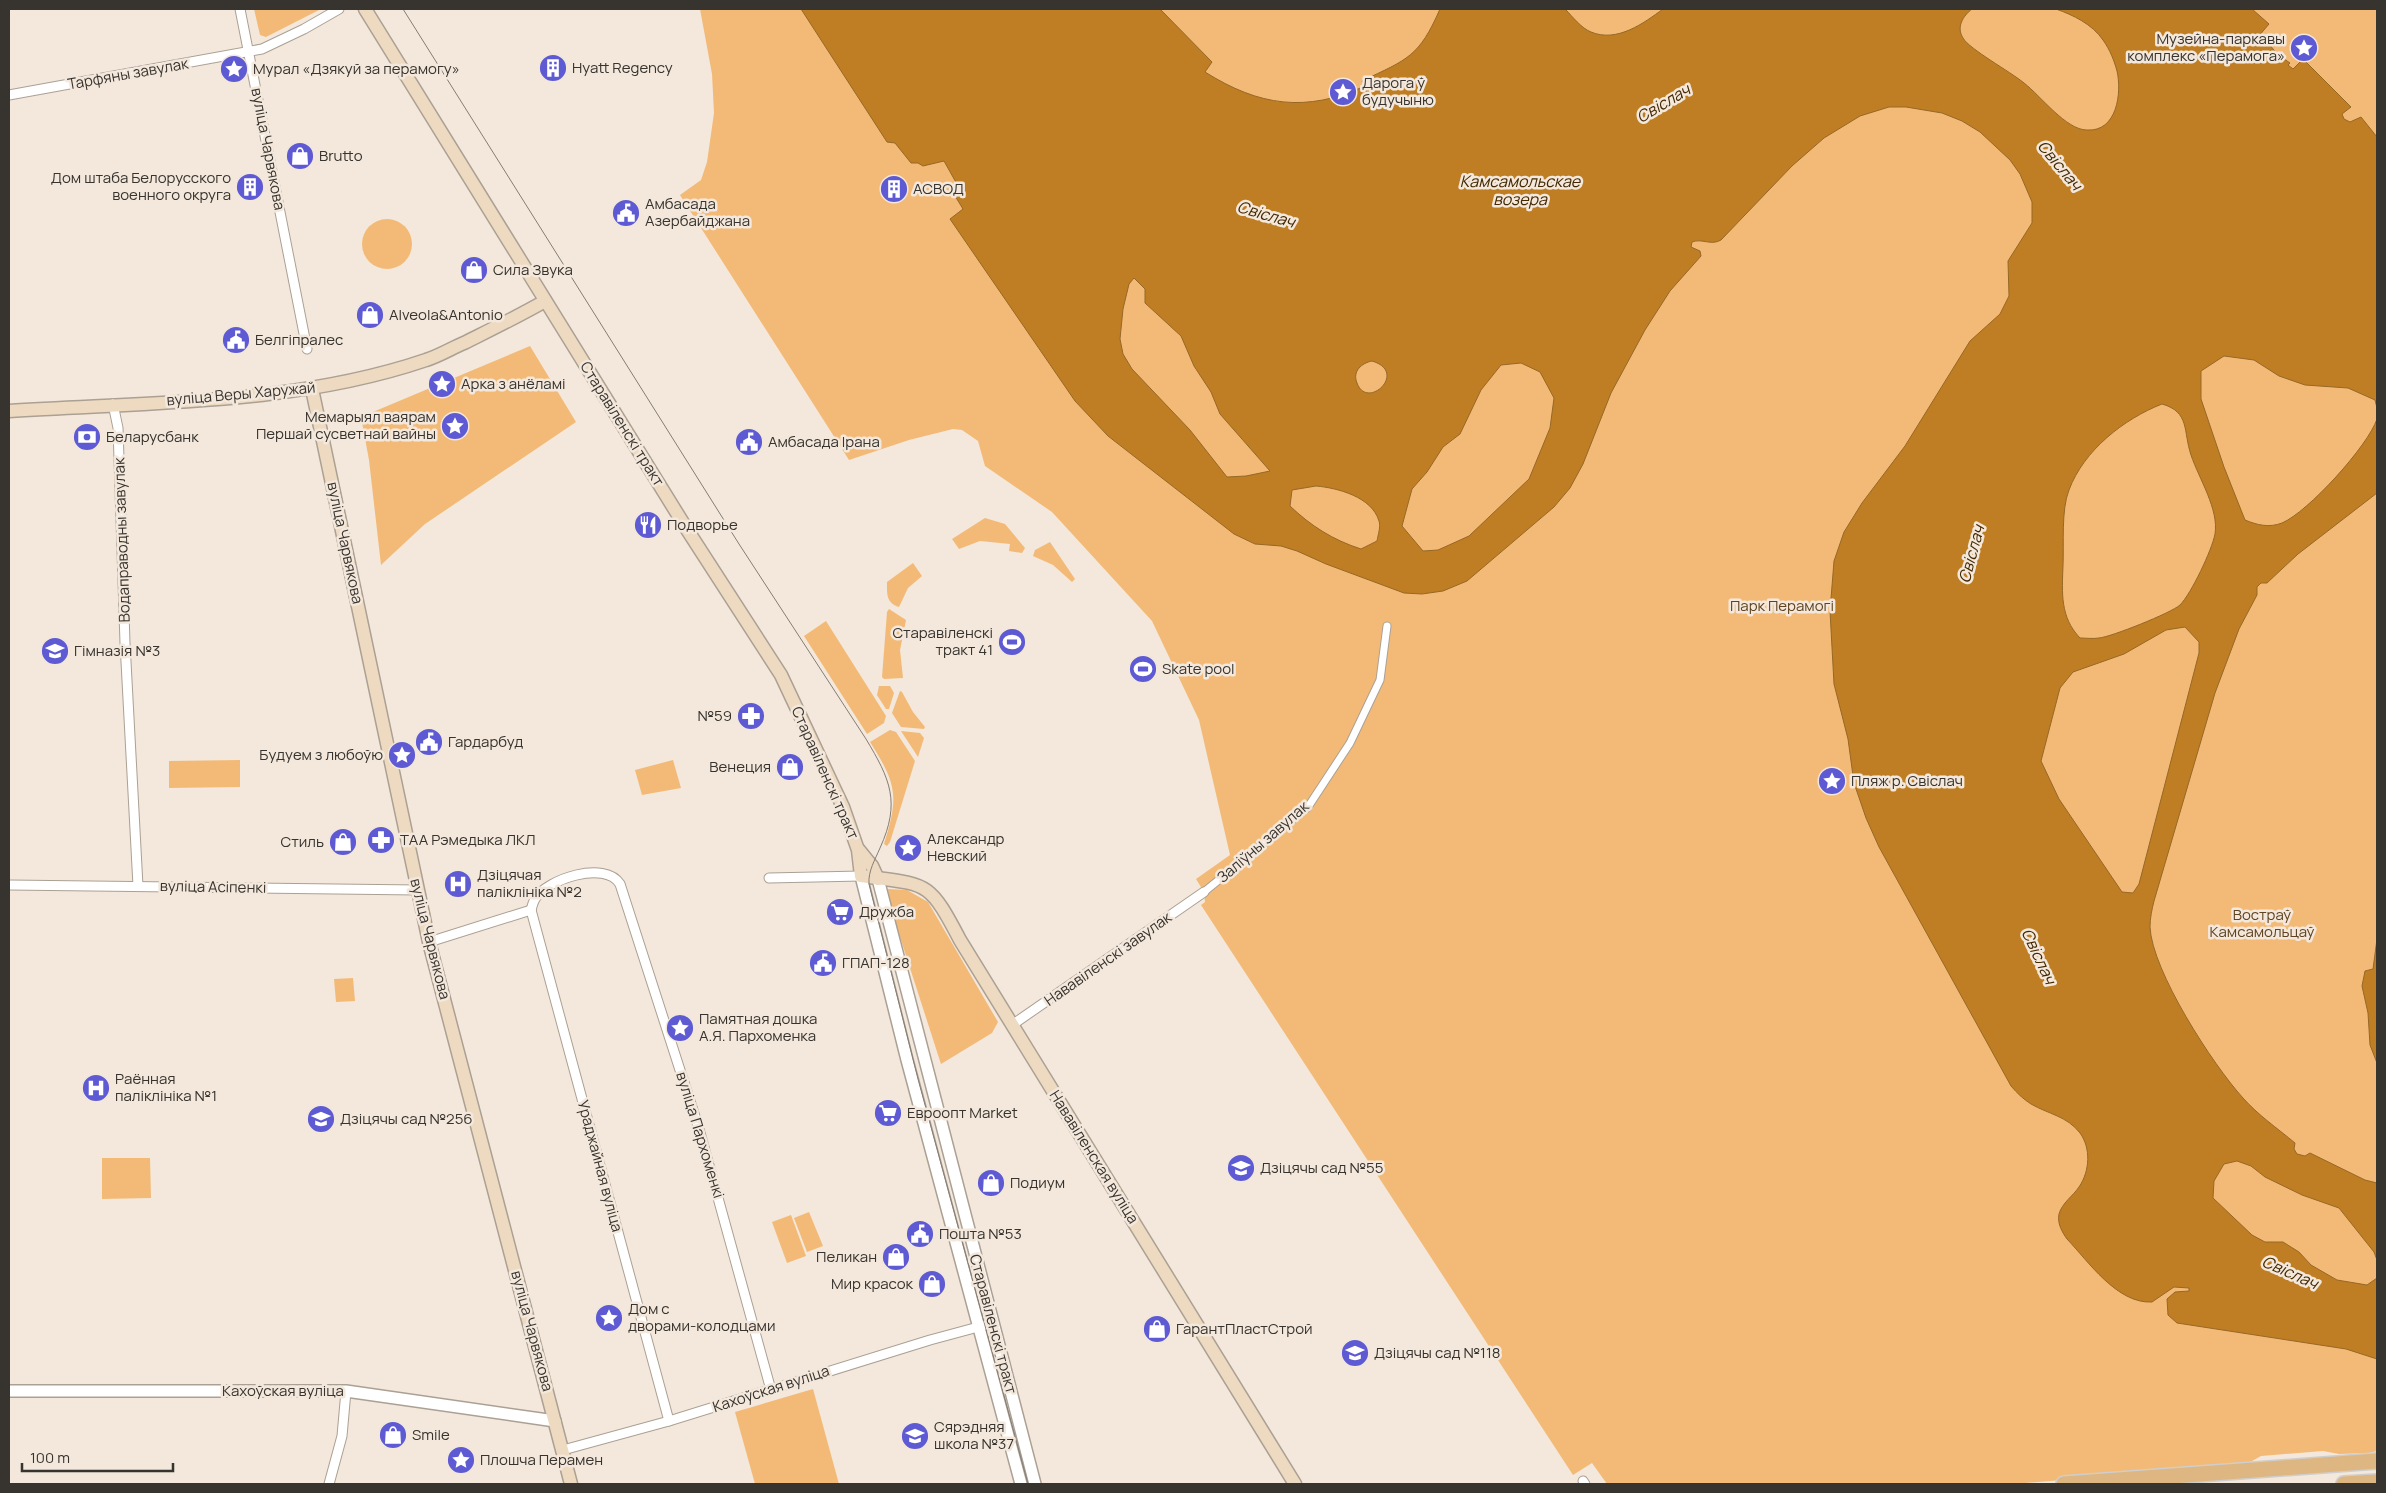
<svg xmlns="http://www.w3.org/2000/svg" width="2386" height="1493" viewBox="0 0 2386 1493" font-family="Manrope,sans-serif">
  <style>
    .green { fill: #f3ba77 }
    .water { fill: #bf7e23; stroke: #966826; fill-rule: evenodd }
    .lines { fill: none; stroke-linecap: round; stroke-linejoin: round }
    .pedestrian-casing { stroke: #aba094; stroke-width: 9 }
    .minor-casing { stroke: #aba094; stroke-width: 11 }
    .tertiary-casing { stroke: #aba094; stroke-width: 14 }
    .secondary-casing { stroke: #aba094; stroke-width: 15 }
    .primary-casing { stroke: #cfcecd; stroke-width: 18 }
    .pedestrian { stroke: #fff; stroke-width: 7 }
    .minor { stroke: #fff; stroke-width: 9 }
    .tertiary { stroke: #fff; stroke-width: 11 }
    .secondary { stroke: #eedac0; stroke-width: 12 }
    .primary { stroke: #ddb682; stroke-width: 15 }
    .tram { stroke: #847d75; stroke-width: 1 }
    .labels { text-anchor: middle; stroke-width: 5; stroke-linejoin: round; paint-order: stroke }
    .poi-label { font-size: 15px; fill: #37332e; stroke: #f3e8db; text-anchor: start }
    .street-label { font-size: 15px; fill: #37332e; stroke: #f3e8db }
    .park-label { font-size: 15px; fill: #604421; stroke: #f3e8db }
    .water-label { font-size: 16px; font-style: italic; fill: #432903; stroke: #f3e8db }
  </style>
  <rect width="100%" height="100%" fill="#f3e8db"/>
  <!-- green -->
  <g class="green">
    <polygon points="254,9 321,9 266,37 260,35"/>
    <polygon points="700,9 2377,9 2377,1451 2369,1453 2339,1454 2323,1451 2261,1456 2245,1465 2013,1484 1607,1484 1592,1463 1573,1475 1201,905 1205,902 1204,892 1196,879 1230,855 1199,720 1152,621 1052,512 985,466 978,441 962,430 953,429 909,440 849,460 680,195 701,180 707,162 714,113 712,74"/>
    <circle cx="387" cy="244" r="25"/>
    <polygon points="530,346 576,422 425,524 381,565 369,460 361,417"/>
    <polygon points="985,518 1005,524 1025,548 1022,553 1009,551 1010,544 980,541 959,549 952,539"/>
    <polygon points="1050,542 1075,579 1072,582 1053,565 1033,556 1035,550"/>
    <path d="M913,563l9,13 -14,12 -9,19c-13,-4 -12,-13 -12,-25z"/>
    <polygon points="889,609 906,620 900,650 903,678 884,679 882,677 887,612"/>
    <polygon points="826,621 886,716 884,723 867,734 804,636"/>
    <polygon points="879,686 890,686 894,693 889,709 886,709 877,695"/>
    <polygon points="900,691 902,692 913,712 925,727 924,729 901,727 892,713"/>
    <path d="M890,730l6,2 19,29 -25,81 -3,4 -3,-2c15,-47 13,-60 -14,-102z"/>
    <polygon points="901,731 920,733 924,738 918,757"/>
    <polygon points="240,760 240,787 169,788 169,761"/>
    <polygon points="673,760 681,788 642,795 635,770"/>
    <polygon points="888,889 907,890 928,902 998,1022 992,1033 941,1064 889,903"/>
    <polygon points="353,978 355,1001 336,1002 334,979"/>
    <polygon points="102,1158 150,1158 151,1198 102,1199"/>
    <polygon points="809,1212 823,1246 807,1252 794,1218"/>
    <polygon points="791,1215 806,1256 787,1263 772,1222"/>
    <polygon points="813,1389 839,1484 755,1484 735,1412"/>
  </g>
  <!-- water -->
  <g class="water">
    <path d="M801,9h359l52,53 -7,10c54,34 101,41 160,14l-3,-5c46,-22 57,-24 78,-72h125c8,8 16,19 26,23 26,11 53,-9 72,-23h309c-9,7 -16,18 -9,29 6,11 48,34 61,45 17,13 42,47 63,47 30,2 35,-37 30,-59 -3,-11 -7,-21 -14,-31 -11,-16 -30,-25 -47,-31h196l17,15 -11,13 6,5 2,-2 11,14 13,9 -2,2 5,4 10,-10 48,48 -9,7 2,5 6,3 11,-5 16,20v271l-2,-8 -27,-12 -43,-3 -26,-9 -25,-16 -30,-4 -23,15v28l23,68 21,53c12,5 24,8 37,3 26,-11 86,-77 95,-104v74l-79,61 -31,29h-6l-4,4v8l-18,34 -24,64 -61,208c-2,8 -4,17 -4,26 2,44 63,138 93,171 15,17 34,30 52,45l-1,6 3,5 8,2 5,-3 55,27 12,3v77l-3,-8 -35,-44 -37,-13 -37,-18 -14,-11 -14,-5 -13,3 -10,17 -1,17 39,37 13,7h18l16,10 12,13 26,15 30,5 10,-7v81l-31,-10 -169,-26 -9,-8 -1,-16 8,-7 14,-1v-3l-15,-1 -22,15c-35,2 -64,-41 -85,-63 -5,-7 -10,-16 -8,-25 3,-11 14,-18 20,-27 11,-16 12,-39 1,-54 -13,-17 -32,-19 -49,-29 -8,-5 -14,-11 -20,-18l-132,-239 -13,-29 -12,-35 -6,-44 -14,-55 -4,-73 4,-50 10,-29 18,-29 43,-57 65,-105 30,-27 9,-18 -1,-35 24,-38v-21l-12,-28 -10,-14 -30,-28 -18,-11 -20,-8 -36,-6h-17l-29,9 -36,22 -32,28 -71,74c-10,6 -19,-2 -29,2l-1,5 9,4 1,5 -31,35 -25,39 -34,63 -28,71 -13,24 -16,19 -87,74 -24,10 -21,3 -18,-1 -78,-29 -29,-13 -16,-5 -26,-2 -21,-10 -126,-98 -33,-35 -125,-182 13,-10 -11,-18 6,-5 -14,-25 -21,5 -5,-3h-7l-16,-20 -8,-1zM1134,278l11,11v14l36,33 13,30 17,26 9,22 50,57 -24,5 -19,1 -37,-47 -58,-61 -9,-15 -3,-15 3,-30 6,-25zM1372,361c37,11 -5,50 -15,22 -5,-12 5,-20 15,-22zM1521,363l19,9 14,26 -4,30 -21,51 -60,57 -31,14 -15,1 -21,-25 10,-37 15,-17 16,-25 17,-13 21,-44 20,-25zM2162,404c28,8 21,27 29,51 8,24 28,54 24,79 -3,16 -24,60 -35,71 -9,8 -69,32 -81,33 -7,1 -13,0 -19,0 -20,-21 -18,-45 -17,-72 1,-22 -2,-56 6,-76 15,-40 55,-71 93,-86zM1316,486c22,2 56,11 63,35 2,5 -1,14 -2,20l-16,8c-28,-9 -50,-23 -71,-43l2,-16zM2185,627l14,15v11l-60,231 -6,9 -11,-1 -63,-93 -18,-38 19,-73 13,-16 51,-18 42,-24z"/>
    <polygon points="2377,939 2377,1063 2370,1045 2368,1013 2362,986 2365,971 2373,969"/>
  </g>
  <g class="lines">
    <defs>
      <polyline id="pedestrian" points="1204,892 1308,807 1350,743 1380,680 1387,626"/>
      <g id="minor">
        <polyline points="240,9 307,349"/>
        <polyline points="9,95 262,49 304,29 339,9"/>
        <polyline points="113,404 118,428 125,643 138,886"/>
        <polyline points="769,878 861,876"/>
        <polyline points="9,885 418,890"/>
        <path d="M531,910c1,-3 2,-8 4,-11 12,-20 70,-39 85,-15l79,245 72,261"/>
        <polyline points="531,910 669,1421"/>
        <polyline points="429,942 531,910"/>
        <polyline points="1012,1025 1204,892"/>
        <polyline points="563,1450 669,1421 930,1340 993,1323"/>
        <polyline points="1583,1481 1585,1484"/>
        <polyline points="329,1484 342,1436 346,1391"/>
      </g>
      <g id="tertiary">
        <polyline points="861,876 907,1060 1021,1484"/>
        <polyline points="878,879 1035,1484"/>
        <polyline points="9,1391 346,1391 555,1421"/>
      </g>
      <g id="secondary">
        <path d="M365,9l323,522 93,144 62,132 15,43 3,26c67,9 67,3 99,64l335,544"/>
        <polyline points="312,389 429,942 571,1484"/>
        <path d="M9,411c138,-9 285,-6 417,-51 13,-4 26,-12 38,-17 28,-14 55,-27 81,-42"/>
        <polyline points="859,850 872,866 878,879"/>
      </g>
      <g id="primary">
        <polyline points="2064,1484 2377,1461"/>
        <polyline points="2344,1484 2377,1482"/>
      </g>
    </defs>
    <!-- pedestrian casing -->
    <use href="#pedestrian" class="pedestrian-casing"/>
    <!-- minor casing -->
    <use href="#minor" class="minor-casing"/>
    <!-- tertiary casing -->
    <use href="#tertiary" class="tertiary-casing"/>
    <!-- secondary casing -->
    <use href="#secondary" class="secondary-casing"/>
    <!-- primary casing -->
    <use href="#primary" class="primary-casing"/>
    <!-- pedestrian -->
    <use href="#pedestrian" class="pedestrian"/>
    <!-- minor -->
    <use href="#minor" class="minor"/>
    <!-- tertiary -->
    <use href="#tertiary" class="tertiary"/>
    <!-- secondary -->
    <use href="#secondary" class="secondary"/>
    <!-- primary -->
    <use href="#primary" class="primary"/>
    <!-- tram -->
    <path class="tram" d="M403,9l336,535 127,195c24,40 35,63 14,109 -5,12 -12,23 -11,36l49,195 110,405"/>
  </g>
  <!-- icons -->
  <defs>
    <symbol id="sight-disc" viewBox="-11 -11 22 22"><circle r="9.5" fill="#5e5ad3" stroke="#f3e8db"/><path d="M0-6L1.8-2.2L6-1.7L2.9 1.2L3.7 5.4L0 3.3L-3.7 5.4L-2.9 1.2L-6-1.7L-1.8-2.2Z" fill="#fff"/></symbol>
    <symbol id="building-disc" viewBox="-11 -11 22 22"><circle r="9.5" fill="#5e5ad3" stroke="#f3e8db"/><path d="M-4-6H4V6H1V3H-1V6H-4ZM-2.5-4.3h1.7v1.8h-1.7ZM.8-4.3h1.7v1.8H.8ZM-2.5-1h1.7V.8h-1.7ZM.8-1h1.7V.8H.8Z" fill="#fff"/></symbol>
    <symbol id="shop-disc" viewBox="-11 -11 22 22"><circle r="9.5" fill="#5e5ad3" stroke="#f3e8db"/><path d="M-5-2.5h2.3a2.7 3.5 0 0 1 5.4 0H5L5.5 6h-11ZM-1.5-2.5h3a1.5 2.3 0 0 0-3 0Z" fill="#fff"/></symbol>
    <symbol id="civic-disc" viewBox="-11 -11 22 22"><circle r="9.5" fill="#5e5ad3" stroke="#f3e8db"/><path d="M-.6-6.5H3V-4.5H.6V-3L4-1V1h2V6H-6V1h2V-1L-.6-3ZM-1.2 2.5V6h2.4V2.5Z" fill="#fff"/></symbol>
    <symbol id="bank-disc" viewBox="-11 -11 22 22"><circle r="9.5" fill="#5e5ad3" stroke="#f3e8db"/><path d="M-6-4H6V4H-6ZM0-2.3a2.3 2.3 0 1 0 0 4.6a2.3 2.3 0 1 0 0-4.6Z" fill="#fff"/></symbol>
    <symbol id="restaurant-disc" viewBox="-11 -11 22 22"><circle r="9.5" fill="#5e5ad3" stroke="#f3e8db"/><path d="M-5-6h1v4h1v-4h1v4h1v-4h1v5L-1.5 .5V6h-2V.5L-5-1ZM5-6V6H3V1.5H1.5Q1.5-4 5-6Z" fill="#fff"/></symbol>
    <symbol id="stadium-disc" viewBox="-11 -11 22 22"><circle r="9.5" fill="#5e5ad3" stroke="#f3e8db"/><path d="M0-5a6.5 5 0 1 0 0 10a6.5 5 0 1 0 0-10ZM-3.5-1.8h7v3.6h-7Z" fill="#fff"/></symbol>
    <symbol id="school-disc" viewBox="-11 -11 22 22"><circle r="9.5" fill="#5e5ad3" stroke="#f3e8db"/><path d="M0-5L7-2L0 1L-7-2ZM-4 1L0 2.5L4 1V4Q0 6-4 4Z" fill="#fff"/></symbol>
    <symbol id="pharmacy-disc" viewBox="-11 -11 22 22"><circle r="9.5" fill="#5e5ad3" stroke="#f3e8db"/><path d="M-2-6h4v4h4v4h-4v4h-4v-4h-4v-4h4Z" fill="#fff"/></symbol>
    <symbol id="hospital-disc" viewBox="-11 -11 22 22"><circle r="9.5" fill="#5e5ad3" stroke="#f3e8db"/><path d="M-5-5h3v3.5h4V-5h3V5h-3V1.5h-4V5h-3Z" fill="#fff"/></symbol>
    <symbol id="supermarket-disc" viewBox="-11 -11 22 22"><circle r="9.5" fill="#5e5ad3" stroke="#f3e8db"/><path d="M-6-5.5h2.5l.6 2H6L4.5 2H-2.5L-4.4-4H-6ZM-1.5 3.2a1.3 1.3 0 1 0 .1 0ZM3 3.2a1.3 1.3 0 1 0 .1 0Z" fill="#fff"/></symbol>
  </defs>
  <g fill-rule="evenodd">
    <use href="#sight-disc" x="2288" y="32" width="32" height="32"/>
    <use href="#building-disc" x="537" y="52" width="32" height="32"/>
    <use href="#sight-disc" x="218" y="53" width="32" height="32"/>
    <use href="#sight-disc" x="1327" y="76" width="32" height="32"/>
    <use href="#shop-disc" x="284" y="140" width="32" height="32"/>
    <use href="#building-disc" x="234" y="171" width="32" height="32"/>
    <use href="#building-disc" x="878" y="173" width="32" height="32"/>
    <use href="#civic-disc" x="610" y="197" width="32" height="32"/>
    <use href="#shop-disc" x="458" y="254" width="32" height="32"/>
    <use href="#shop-disc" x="354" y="299" width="32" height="32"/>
    <use href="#civic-disc" x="220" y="324" width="32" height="32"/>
    <use href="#sight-disc" x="426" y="368" width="32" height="32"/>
    <use href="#sight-disc" x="439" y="410" width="32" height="32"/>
    <use href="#bank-disc" x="71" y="421" width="32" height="32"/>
    <use href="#civic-disc" x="733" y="426" width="32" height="32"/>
    <use href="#restaurant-disc" x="632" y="509" width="32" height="32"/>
    <use href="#stadium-disc" x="996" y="626" width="32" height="32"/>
    <use href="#school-disc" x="39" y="635" width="32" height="32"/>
    <use href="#stadium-disc" x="1127" y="653" width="32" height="32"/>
    <use href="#pharmacy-disc" x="735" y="700" width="32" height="32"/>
    <use href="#civic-disc" x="413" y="726" width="32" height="32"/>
    <use href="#sight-disc" x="386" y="739" width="32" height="32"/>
    <use href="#shop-disc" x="774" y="751" width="32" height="32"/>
    <use href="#sight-disc" x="1816" y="765" width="32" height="32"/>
    <use href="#pharmacy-disc" x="365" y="824" width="32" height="32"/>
    <use href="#shop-disc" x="327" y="826" width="32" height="32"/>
    <use href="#sight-disc" x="892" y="832" width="32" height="32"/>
    <use href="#hospital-disc" x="442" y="868" width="32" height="32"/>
    <use href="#supermarket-disc" x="824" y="896" width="32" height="32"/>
    <use href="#civic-disc" x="807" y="947" width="32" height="32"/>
    <use href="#sight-disc" x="664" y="1012" width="32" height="32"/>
    <use href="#hospital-disc" x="80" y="1072" width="32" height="32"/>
    <use href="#supermarket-disc" x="872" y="1097" width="32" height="32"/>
    <use href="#school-disc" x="305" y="1103" width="32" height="32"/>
    <use href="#school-disc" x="1225" y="1152" width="32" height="32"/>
    <use href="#shop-disc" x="975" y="1167" width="32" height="32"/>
    <use href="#civic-disc" x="904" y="1218" width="32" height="32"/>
    <use href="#shop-disc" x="880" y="1241" width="32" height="32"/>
    <use href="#shop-disc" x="916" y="1268" width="32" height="32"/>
    <use href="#sight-disc" x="593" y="1302" width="32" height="32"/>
    <use href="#shop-disc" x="1141" y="1313" width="32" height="32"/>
    <use href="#school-disc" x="1339" y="1337" width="32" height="32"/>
    <use href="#shop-disc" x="377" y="1419" width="32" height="32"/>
    <use href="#school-disc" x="899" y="1420" width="32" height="32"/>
    <use href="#sight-disc" x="445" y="1444" width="32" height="32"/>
  </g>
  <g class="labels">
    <!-- poi labels -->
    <g class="poi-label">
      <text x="2285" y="44" text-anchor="end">Музейна-паркавы<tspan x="2285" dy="17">комплекс «Перамога»</tspan></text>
      <text x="572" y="73">Hyatt Regency</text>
      <text x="253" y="74">Мурал «Дзякуй за перамогу»</text>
      <text x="1362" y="88">Дарога ў<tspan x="1362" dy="17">будучыню</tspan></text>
      <text x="319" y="161">Brutto</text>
      <text x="231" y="183" text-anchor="end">Дом штаба Белорусского<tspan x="231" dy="17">военного округа</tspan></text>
      <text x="913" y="194">АСВОД</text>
      <text x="645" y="209">Амбасада<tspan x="645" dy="17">Азербайджана</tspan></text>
      <text x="493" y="275">Сила Звука</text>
      <text x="389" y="320">Alveola&amp;Antonio</text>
      <text x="255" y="345">Белгіпралес</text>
      <text x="461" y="389">Арка з анёламі</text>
      <text x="436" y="422" text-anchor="end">Мемарыял ваярам<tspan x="436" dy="17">Першай сусветнай вайны</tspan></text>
      <text x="106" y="442">Беларусбанк</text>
      <text x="768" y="447">Амбасада Ірана</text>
      <text x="667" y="530">Подворье</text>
      <text x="993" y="638" text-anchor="end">Старавіленскі<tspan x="993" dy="17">тракт 41</tspan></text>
      <text x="74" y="656">Гімназія №3</text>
      <text x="1162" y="674">Skate pool</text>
      <text x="732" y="721" text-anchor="end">№59</text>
      <text x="448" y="747">Гардарбуд</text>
      <text x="383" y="760" text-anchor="end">Будуем з любоўю</text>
      <text x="771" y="772" text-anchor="end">Венеция</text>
      <text x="1851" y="786">Пляж р. Свіслач</text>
      <text x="927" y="844">Александр<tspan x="927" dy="17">Невский</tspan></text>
      <text x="400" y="845">ТАА Рэмедыка ЛКЛ</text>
      <text x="324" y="847" text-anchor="end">Стиль</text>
      <text x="477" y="880">Дзіцячая<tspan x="477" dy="17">паліклініка №2</tspan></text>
      <text x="859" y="917">Дружба</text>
      <text x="842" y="968">ГПАП-128</text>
      <text x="699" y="1024">Памятная дошка<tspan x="699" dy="17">А.Я. Пархоменка</tspan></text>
      <text x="115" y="1084">Раённая<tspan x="115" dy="17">паліклініка №1</tspan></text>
      <text x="907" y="1118">Евроопт Market</text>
      <text x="340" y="1124">Дзіцячы сад №256</text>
      <text x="1260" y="1173">Дзіцячы сад №55</text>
      <text x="1010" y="1188">Подиум</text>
      <text x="939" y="1239">Пошта №53</text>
      <text x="877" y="1262" text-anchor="end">Пеликан</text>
      <text x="913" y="1289" text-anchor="end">Мир красок</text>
      <text x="628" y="1314">Дом с<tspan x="628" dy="17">дворами-колодцами</tspan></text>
      <text x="1176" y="1334">ГарантПластСтрой</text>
      <text x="1374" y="1358">Дзіцячы сад №118</text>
      <text x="934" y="1432">Сярэдняя<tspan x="934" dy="17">школа №37</tspan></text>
      <text x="412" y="1440">Smile</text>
      <text x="480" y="1465">Плошча Перамен</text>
    </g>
    <!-- street labels -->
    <g class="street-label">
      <text transform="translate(128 74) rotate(-10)" y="5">Тарфяны завулак</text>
      <text transform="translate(268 149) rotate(79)" y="5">вуліца Чарвякова</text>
      <text transform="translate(241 394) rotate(-5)" y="5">вуліца Веры Харужай</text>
      <text transform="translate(622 424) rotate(58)" y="5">Старавіленскі тракт</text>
      <text transform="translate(122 540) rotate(-92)" y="5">Водаправодны завулак</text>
      <text transform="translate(345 543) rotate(78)" y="5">вуліца Чарвякова</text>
      <text transform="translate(825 773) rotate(66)" y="5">Старавіленскі тракт</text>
      <text transform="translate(1263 842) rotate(-41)" y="5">Заліўны завулак</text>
      <text transform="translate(213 887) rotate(1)" y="5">вуліца Асіпенкі</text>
      <text transform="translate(430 939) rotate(76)" y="5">вуліца Чарвякова</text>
      <text transform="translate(1108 959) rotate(-35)" y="5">Нававіленскі завулак</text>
      <text transform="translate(700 1135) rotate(73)" y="5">вуліца Пархоменкі</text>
      <text transform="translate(1094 1157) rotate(58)" y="5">Нававіленская вуліца</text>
      <text transform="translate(600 1166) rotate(75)" y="5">Ураджайная вуліца</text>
      <text transform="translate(993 1324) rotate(75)" y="5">Старавіленскі тракт</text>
      <text transform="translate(532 1331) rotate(75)" y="5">вуліца Чарвякова</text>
      <text transform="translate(771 1389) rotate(-18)" y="5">Кахоўская вуліца</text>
      <text x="283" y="1396">Кахоўская вуліца</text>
    </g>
    <!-- park labels -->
    <g class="park-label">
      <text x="1782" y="611">Парк Перамогі</text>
      <text x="2262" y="920">Востраў<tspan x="2262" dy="17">Камсамольцаў</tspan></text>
    </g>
    <!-- water labels -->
    <g class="water-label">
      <text transform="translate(1663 103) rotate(-31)" y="6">Свіслач</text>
      <text transform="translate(2060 165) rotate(50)" y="6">Свіслач</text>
      <text x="1520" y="187">Камсамольскае<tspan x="1520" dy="18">возера</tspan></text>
      <text transform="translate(1266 214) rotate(16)" y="6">Свіслач</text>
      <text transform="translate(1971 554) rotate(-75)" y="6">Свіслач</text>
      <text transform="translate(2039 956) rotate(65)" y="6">Свіслач</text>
      <text transform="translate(2290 1272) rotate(24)" y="6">Свіслач</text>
    </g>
  </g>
  <!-- border -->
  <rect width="2386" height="1493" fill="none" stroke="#37332e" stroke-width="20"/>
  <!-- scale -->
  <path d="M22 1463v8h151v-8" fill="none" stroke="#37332e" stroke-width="2.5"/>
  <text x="30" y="1463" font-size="15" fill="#37332e" stroke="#f3e8db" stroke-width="4" paint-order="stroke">100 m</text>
</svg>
